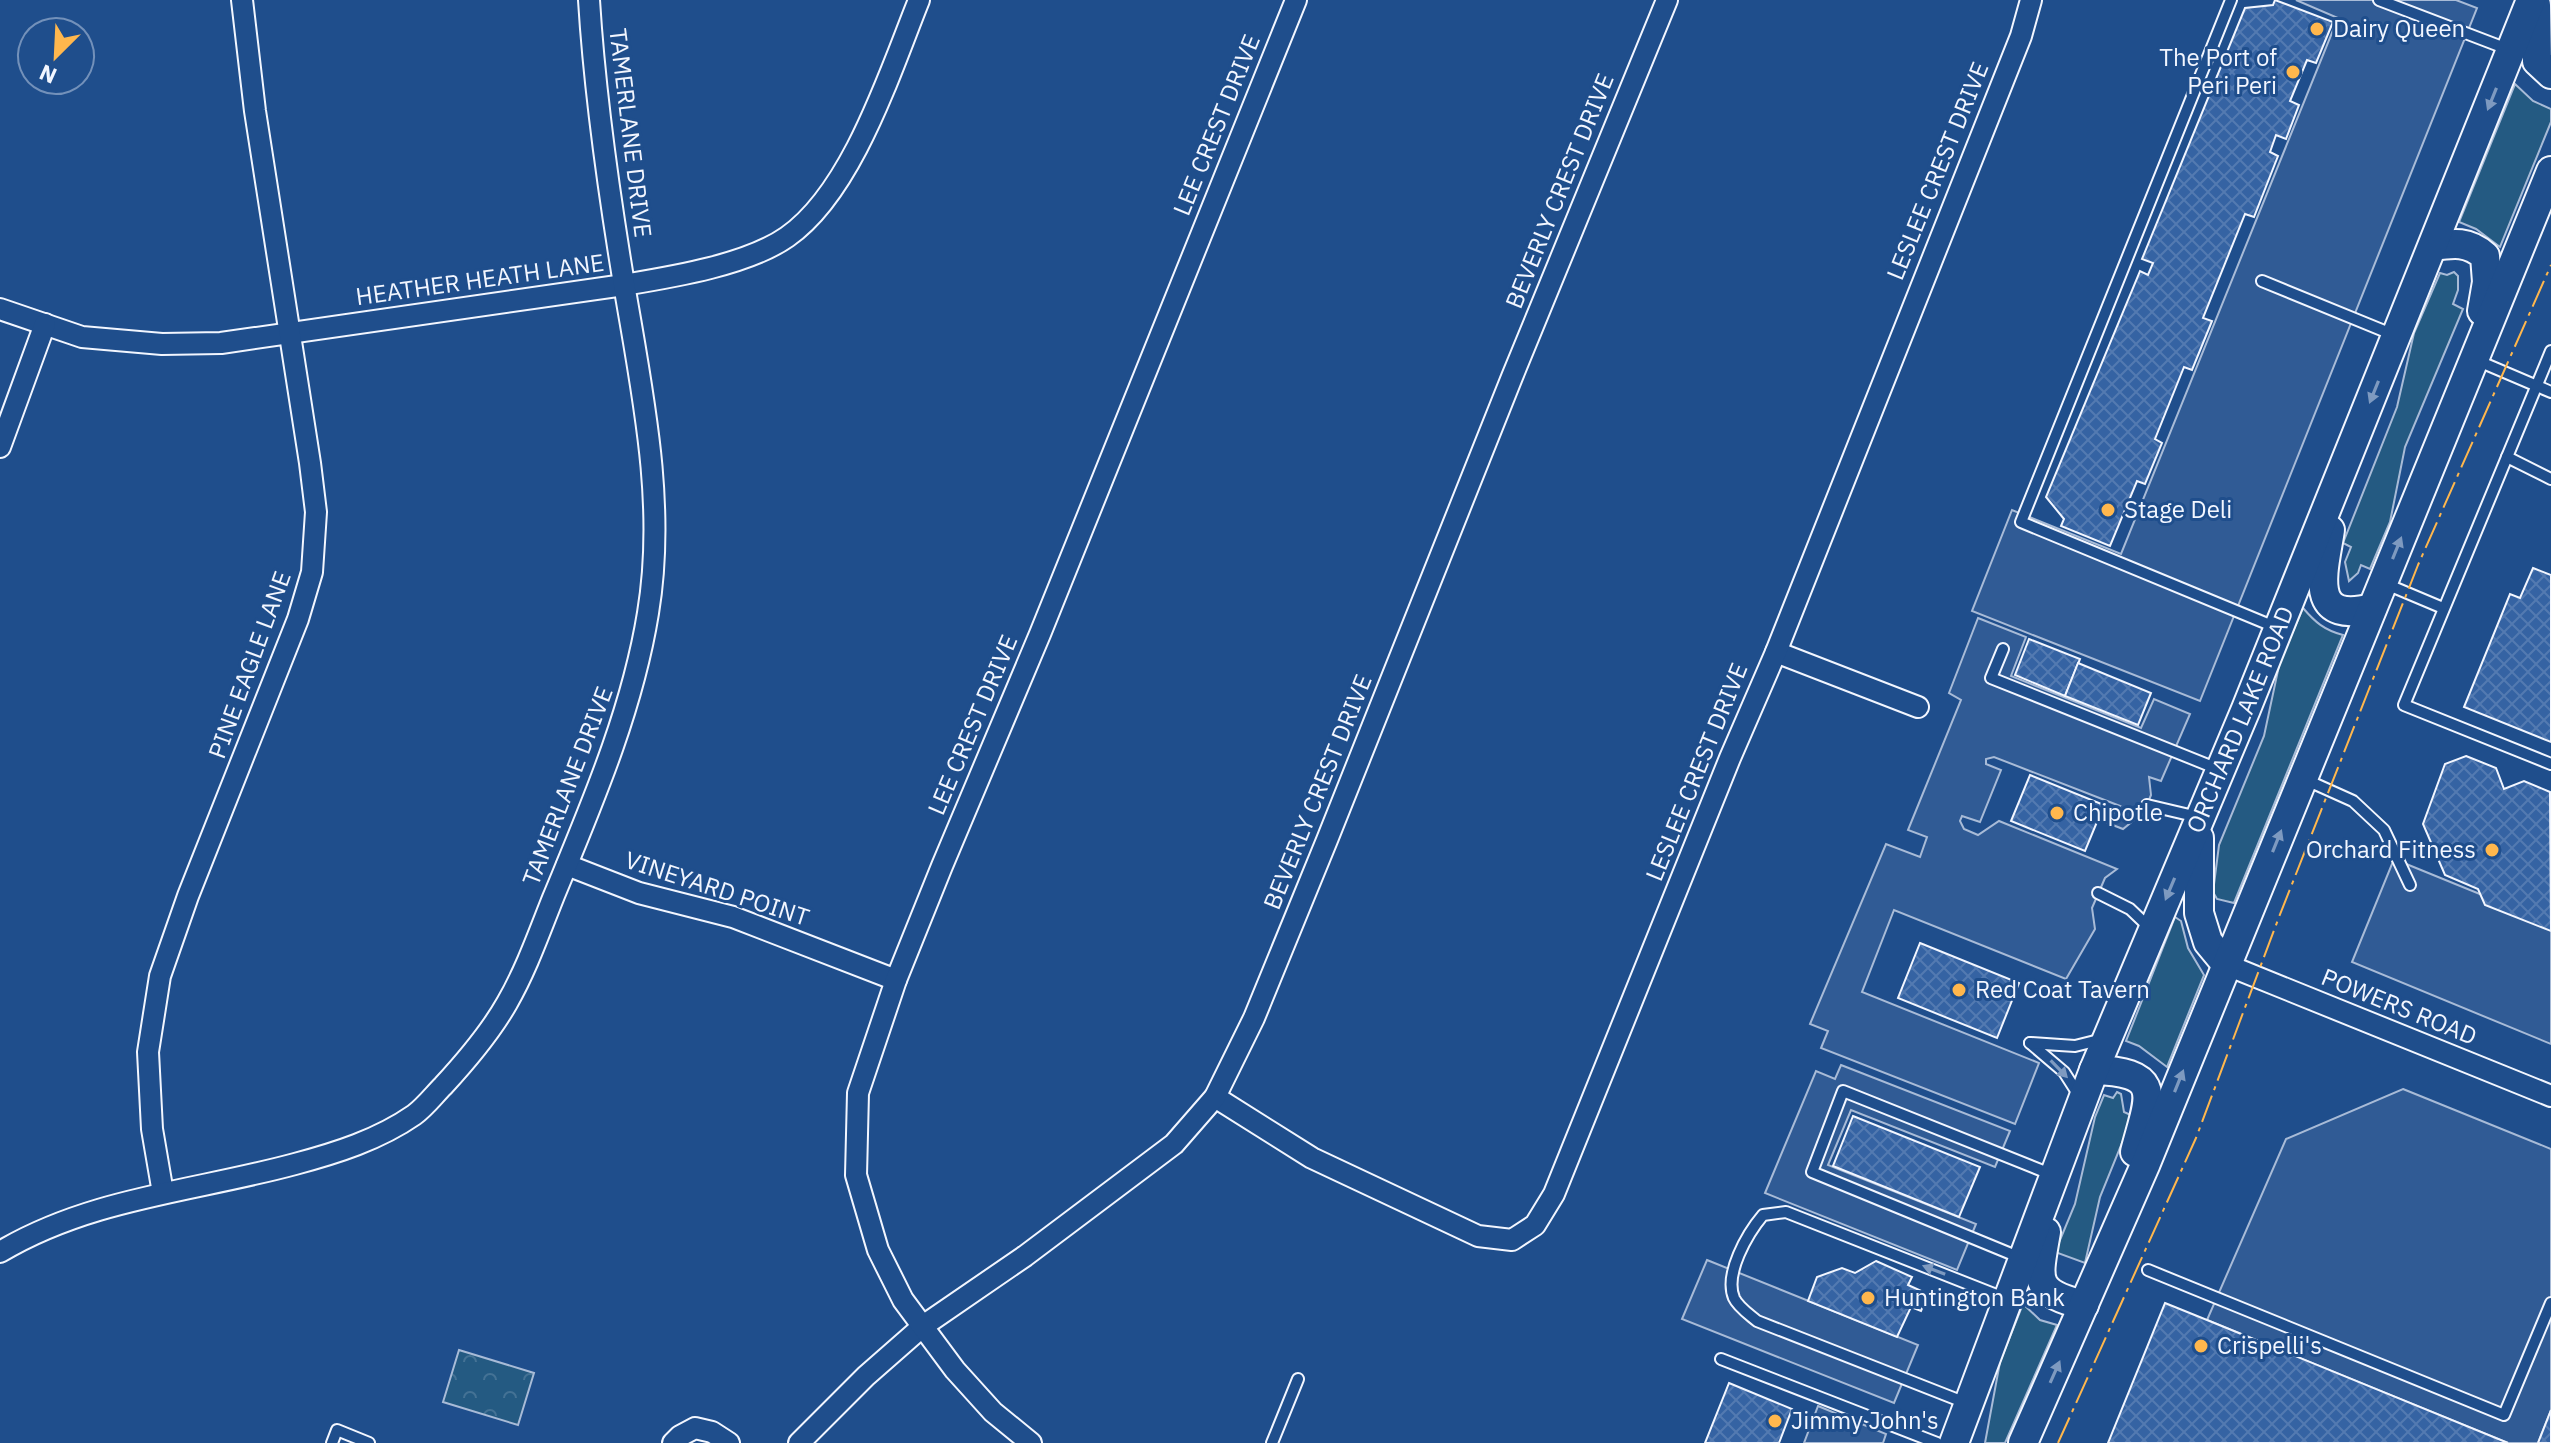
<svg xmlns="http://www.w3.org/2000/svg" width="2551" height="1443" viewBox="0 0 2551 1443" font-family="'IBM Plex Sans',sans-serif">
  <style>
    .grass { fill: #245a82; stroke: #a8bbd7; stroke-width: 2 }
    .park { fill: url(#park-crowns); stroke: #a8bbd7; stroke-width: 2 }
    .parking { fill: #305b95; stroke: #a8bbd7; stroke-width: 2 }
    .building { fill: url(#building-cross-hatch); stroke: #f2f6ff; stroke-width: 2 }
    .lines { fill: none; stroke-linecap: round; stroke-linejoin: round }
    .lane-casing { stroke: #f2f6ff; stroke-width: 14 }
    .street-casing { stroke: #f2f6ff; stroke-width: 24 }
    .secondary-casing { stroke: #f2f6ff; stroke-width: 32 }
    .lane { stroke: #1f4e8c; stroke-width: 10 }
    .street { stroke: #1f4e8c; stroke-width: 20 }
    .secondary { stroke: #1f4e8c; stroke-width: 28 }
    .power { stroke: #ffb74d; stroke-width: 2; stroke-dasharray: 28 6 4 6; stroke-linecap: butt }
    .oneway { fill: #7e9ac0 }
    .poi-dot { fill: #ffb74d; stroke: #1f4e8c; stroke-width: 3 }
    .labels { text-anchor: middle; stroke-width: 6; stroke-linejoin: round; paint-order: stroke }
    .poi-label { font-size: 24px; fill: #f2f6ff; stroke: #1f4e8c; text-anchor: start }
    .street-label { font-size: 24px; fill: #f2f6ff; stroke: #1f4e8c }
  </style>
  <defs>
    <pattern id="park-crowns" width="20" height="18" patternUnits="userSpaceOnUse" patternTransform="scale(2)"><rect width="20" height="18" fill="#245a82"/><path d="M2 6a3 3 0 1 1 6 0M12 15a3 3 0 1 1 6 0" fill="none" stroke="#447295"/></pattern>
    <pattern id="building-cross-hatch" width="8" height="8" patternUnits="userSpaceOnUse" patternTransform="scale(2)"><rect width="8" height="8" fill="#3563a3"/><path d="M0 0l8 8M0 8l8-8" fill="none" stroke="#537ab1"/></pattern>
  </defs>
  <rect width="100%" height="100%" fill="#1f4e8c"/>
  <!-- grass -->
  <g class="grass">
    <polygon points="2515,84 2533,101 2551,109 2551,122 2500,247 2476,229 2459,222"/>
    <polygon points="2454,272 2458,276 2458,290 2453,304 2463,309 2405,447 2390,522 2370,569 2361,565 2358,573 2349,581 2345,562 2351,547 2343,543 2397,407 2414,333 2440,273 2447,275"/>
    <path d="M2303,608c12,14 21,22 40,27l-109,268 -17,-4 -4,-7 6,-47 45,-109 16,-75z"/>
    <polygon points="2175,917 2181,921 2188,948 2204,975 2167,1067 2139,1046 2126,1041"/>
    <polygon points="2117,1092 2121,1094 2124,1112 2133,1116 2100,1197 2085,1263 2055,1252 2075,1204 2095,1117 2104,1095 2113,1098"/>
    <polygon points="2023,1304 2040,1320 2057,1325 2005,1443 1985,1443 2000,1362"/>
  </g>
  <!-- park -->
  <polygon class="park" points="459,1350 534,1373 518,1425 443,1402"/>
  <!-- parking -->
  <g class="parking">
    <polygon points="2296,0 2456,0 2477,8 2200,701 1972,611 2012,510 2121,554 2338,18"/>
    <polygon points="1978,618 2026,637 2011,676 2141,728 2154,699 2190,714 2161,781 2149,777 2151,795 2142,817 2139,816 2123,829 2105,822 2120,806 1994,757 1986,759 1986,764 2001,770 1980,822 1962,816 1960,821 1964,829 1978,835 1999,821 2117,869 2105,878 2092,908 2095,929 2066,979 1894,910 1862,992 2039,1063 2015,1124 1821,1048 1828,1031 1810,1024 1886,844 1920,857 1927,837 1908,830 1961,700 1949,693"/>
    <polygon points="2394,859 2551,923 2551,1044 2352,962"/>
    <polygon points="1841,1065 2010,1131 1995,1167 1851,1110 1828,1165 1976,1224 1957,1270 1765,1193 1816,1071 1835,1079"/>
    <polygon points="2403,1089 2551,1149 2551,1410 2538,1443 2508,1443 2207,1320 2286,1139"/>
    <polygon points="1707,1260 1918,1345 1894,1403 1682,1319"/>
    <polygon points="1818,1406 1886,1434 1883,1443 1804,1443"/>
  </g>
  <!-- building -->
  <g class="building">
    <polygon points="2275,0 2333,22 2316,63 2307,60 2290,101 2299,105 2286,139 2276,135 2270,152 2278,156 2254,217 2245,214 2203,318 2212,321 2192,370 2184,367 2155,439 2162,443 2145,484 2137,481 2110,546 2061,526 2064,519 2046,497 2140,271 2148,275 2153,263 2142,259 2245,8 2273,5"/>
    <polygon points="2533,568 2551,575 2551,742 2464,707 2510,594 2520,598"/>
    <polygon points="2029,639 2080,659 2065,696 2015,675"/>
    <polygon points="2078,663 2151,693 2138,725 2065,696"/>
    <polygon points="2466,756 2496,768 2504,789 2524,781 2550,792 2551,931 2485,905 2478,889 2445,875 2423,824 2445,764"/>
    <polygon points="2030,775 2104,805 2085,851 2011,821"/>
    <polygon points="1920,943 2019,983 1997,1038 1898,998"/>
    <polygon points="1853,1116 1980,1167 1959,1217 1833,1166"/>
    <polygon points="1876,1261 1912,1277 1908,1285 1928,1294 1921,1311 1911,1307 1897,1337 1808,1301 1817,1277 1842,1268 1855,1273"/>
    <polygon points="2165,1303 2207,1320 2508,1443 2108,1443"/>
    <polygon points="1729,1383 1792,1409 1779,1443 1705,1443"/>
    <polygon points="2551,1410 2551,1443 2538,1443"/>
  </g>
  <g class="lines">
    <defs>
      <g id="lane">
        <polyline points="2231,0 2021,522 2275,627"/>
        <polyline points="2379,0 2510,50"/>
        <polyline points="2262,281 2394,335"/>
        <polyline points="2551,351 2404,705 2551,764"/>
        <polyline points="2476,360 2551,392"/>
        <polyline points="2507,457 2551,479"/>
        <polyline points="2386,584 2443,608"/>
        <polyline points="2003,649 1991,678 2218,769"/>
        <polyline points="2304,779 2353,801 2384,830 2410,885"/>
        <polyline points="2147,805 2198,817"/>
        <polyline points="2098,893 2130,909 2152,930"/>
        <polyline points="2030,1043 2064,1072 2080,1097"/>
        <polyline points="2030,1043 2075,1046 2103,1039"/>
        <polyline points="2021,1258 1812,1172 1843,1091 2053,1175"/>
        <polyline points="2148,1270 2504,1415 2551,1303"/>
        <polyline points="1721,1359 1937,1443"/>
        <path d="M1966,1403l-209,-82c-7,-6 -19,-14 -23,-23 -10,-24 13,-64 29,-83l23,-3 218,86"/>
        <polyline points="332,1443 337,1430 369,1443"/>
        <polyline points="1272,1443 1298,1379"/>
      </g>
      <g id="street">
        <path d="M0,309l82,28 80,7 59,-1 403,-58c48,-8 123,-20 163,-48 65,-45 103,-165 132,-237"/>
        <polyline points="0,447 45,324"/>
        <polyline points="1776,652 1918,707"/>
        <polyline points="567,865 639,893 733,917 896,980"/>
        <polyline points="2227,965 2551,1096"/>
        <polyline points="1215,1097 1312,1158 1478,1236 1512,1240 1535,1225 1554,1194 1730,758 1776,652 2021,36 2031,0"/>
        <polyline points="163,1193 152,1129 148,1052 160,976 188,896 298,619 312,572 316,512 310,463 255,111 242,0"/>
        <path d="M0,1252c90,-54 196,-61 295,-88 41,-11 83,-24 119,-49 11,-8 20,-20 29,-29 24,-26 47,-53 64,-83 19,-33 32,-70 46,-105 38,-92 79,-186 95,-285 18,-107 -5,-217 -23,-323 -16,-96 -30,-192 -36,-290"/>
        <polyline points="673,1443 680,1436 695,1428 712,1432 729,1443"/>
        <polyline points="799,1443 866,1376 923,1326 1025,1256 1174,1144 1215,1097 1254,1018 1327,840 1512,377 1667,0"/>
        <polyline points="1031,1443 993,1412 955,1370 903,1300 878,1250 856,1175 858,1093 896,980 942,866 1040,634 1296,0"/>
      </g>
      <g id="secondary">
        <polyline points="2536,5 2537,61 2551,74"/>
        <path d="M2433,246c21,-3 35,-5 52,10l2,26 -5,29"/>
        <path d="M2330,530c-6,40 -24,95 42,78"/>
        <polyline points="2199,838 2199,913 2208,942 2227,965"/>
        <path d="M2094,1070c72,2 55,28 41,82"/>
        <path d="M2046,1232c-8,47 -15,60 38,73"/>
        <path id="s1" d="M1954,1443l140,-373 152,-361 285,-709"/>
        <polyline points="2023,1443 2146,1163 2551,171"/>
      </g>
    </defs>
    <!-- lane casing -->
    <use href="#lane" class="lane-casing"/>
    <!-- street casing -->
    <use href="#street" class="street-casing"/>
    <!-- secondary casing -->
    <use href="#secondary" class="secondary-casing"/>
    <!-- lane -->
    <use href="#lane" class="lane"/>
    <!-- street -->
    <use href="#street" class="street"/>
    <!-- secondary -->
    <use href="#secondary" class="secondary"/>
    <!-- power -->
    <polyline class="power" points="2058,1443 2196,1138 2279,917 2418,565 2551,265"/>
  </g>
  <!-- one-way arrows -->
  <defs><path id="oneway-solid" d="M-6-.8H1V-3.2L6.5 0L1 3.2V.8H-6Z" transform="scale(2)"/></defs>
  <g class="oneway">
    <use href="#oneway-solid" transform="translate(2492 99) rotate(112)"/>
    <use href="#oneway-solid" transform="translate(2374 392) rotate(112)"/>
    <use href="#oneway-solid" transform="translate(2397 548) rotate(-68)"/>
    <use href="#oneway-solid" transform="translate(2277 841) rotate(-68)"/>
    <use href="#oneway-solid" transform="translate(2170 889) rotate(113)"/>
    <use href="#oneway-solid" transform="translate(2059 1069) rotate(46)"/>
    <use href="#oneway-solid" transform="translate(2179 1081) rotate(-68)"/>
    <use href="#oneway-solid" transform="translate(1934 1270) rotate(-159)"/>
    <use href="#oneway-solid" transform="translate(2055 1372) rotate(-66)"/>
  </g>
  <!-- markers -->
  <g class="poi-dot">
    <circle cx="2317" cy="29" r="8"/>
    <circle cx="2293" cy="72" r="8"/>
    <circle cx="2108" cy="510" r="8"/>
    <circle cx="2057" cy="813" r="8"/>
    <circle cx="2492" cy="850" r="8"/>
    <circle cx="1959" cy="990" r="8"/>
    <circle cx="1868" cy="1298" r="8"/>
    <circle cx="2201" cy="1346" r="8"/>
    <circle cx="1775" cy="1421" r="8"/>
  </g>
  <g class="labels">
    <!-- poi labels -->
    <g class="poi-label">
      <text x="2333" y="37">Dairy Queen</text>
      <text x="2277" y="66" text-anchor="end">The Port of<tspan x="2277" dy="28">Peri Peri</tspan></text>
      <text x="2124" y="518">Stage Deli</text>
      <text x="2073" y="821">Chipotle</text>
      <text x="2476" y="858" text-anchor="end">Orchard Fitness</text>
      <text x="1975" y="998">Red Coat Tavern</text>
      <text x="1884" y="1306">Huntington Bank</text>
      <text x="2217" y="1354">Crispelli's</text>
      <text x="1791" y="1429">Jimmy John's</text>
    </g>
    <!-- street labels -->
    <g class="street-label">
      <text transform="translate(1217 125) rotate(-68)" y="8">LEE CREST DRIVE</text>
      <text transform="translate(630 133) rotate(83)" y="8">TAMERLANE DRIVE</text>
      <text transform="translate(1938 171) rotate(-68)" y="8">LESLEE CREST DRIVE</text>
      <text transform="translate(1560 191) rotate(-68)" y="8">BEVERLY CREST DRIVE</text>
      <text transform="translate(480 280) rotate(-8)" y="8">HEATHER HEATH LANE</text>
      <text transform="translate(250 665) rotate(-70)" y="8">PINE EAGLE LANE</text>
      <text dy="8" stroke="none"><textPath href="#s1" startOffset="778">ORCHARD LAKE ROAD</textPath></text>
      <text transform="translate(973 725) rotate(-67)" y="8">LEE CREST DRIVE</text>
      <text transform="translate(1697 772) rotate(-68)" y="8">LESLEE CREST DRIVE</text>
      <text transform="translate(568 786) rotate(-69)" y="8">TAMERLANE DRIVE</text>
      <text transform="translate(1318 792) rotate(-68)" y="8">BEVERLY CREST DRIVE</text>
      <text transform="translate(717 889) rotate(18)" y="8">VINEYARD POINT</text>
      <text transform="translate(2399 1007) rotate(22)" y="8">POWERS ROAD</text>
    </g>
  </g>
  <!-- north arrow -->
  <g transform="translate(56 56) rotate(204)"><circle r="38" fill="#1f4e8c" stroke="#7391ba" stroke-width="2"/>
  <path d="M0-6L14 30L0 20L-14 30Z" fill="#ffb74d"/>
  <text y="-12" font-size="22" font-weight="bold" text-anchor="middle" fill="#f2f6ff">N</text>
  </g>
</svg>
